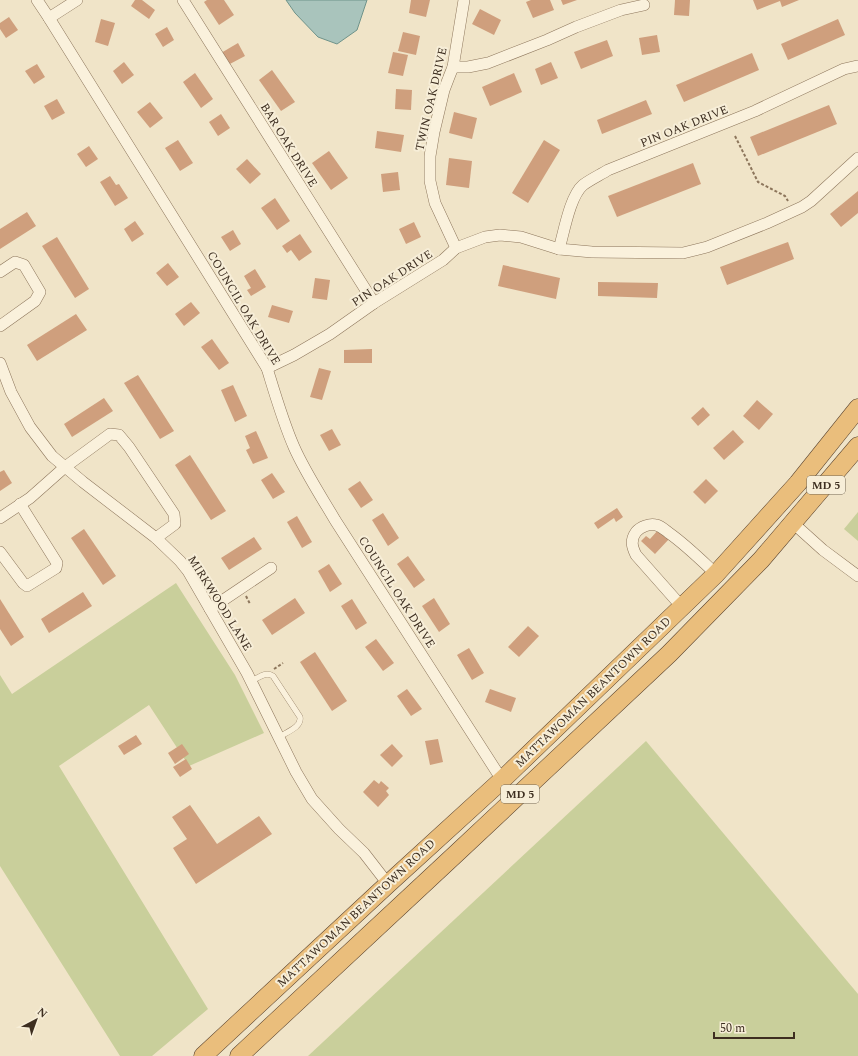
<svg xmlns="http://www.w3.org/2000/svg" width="858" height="1056" viewBox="0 0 858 1056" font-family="Spectral,serif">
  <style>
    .green { fill: #c9cf9b }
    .water { fill: #a9c4bc; stroke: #6f938a }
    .building { fill: #cf9f7d }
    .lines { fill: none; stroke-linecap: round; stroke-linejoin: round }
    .service-casing { stroke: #8d765c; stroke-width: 6 }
    .minor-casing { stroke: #8d765c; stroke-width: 12 }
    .trunk-casing { stroke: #5b4430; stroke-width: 19 }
    .path { stroke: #8d765c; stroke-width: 2; stroke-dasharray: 3 2; stroke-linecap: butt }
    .service { stroke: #faf1dc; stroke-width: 5.5 }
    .minor { stroke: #faf1dc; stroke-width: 11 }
    .trunk { stroke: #eabe7c; stroke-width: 18 }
    .labels { text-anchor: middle; stroke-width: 4; stroke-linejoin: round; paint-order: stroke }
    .shield { fill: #f7eed8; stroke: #756857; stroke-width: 1 }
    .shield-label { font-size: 11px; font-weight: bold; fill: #3d2e20 }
    .street-label { font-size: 12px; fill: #3d2e20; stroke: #f7eed8 }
  </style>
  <rect width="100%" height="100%" fill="#f0e4c8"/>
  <!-- green -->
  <g class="green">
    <polygon points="858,512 858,541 844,529"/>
    <polygon points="176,583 235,675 264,733 189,766 149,705 59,766 208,1009 152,1056 120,1056 0,866 0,675 12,694"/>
    <polygon points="646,741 858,994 858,1056 308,1056"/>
  </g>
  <!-- water -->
  <polygon class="water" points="286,0 367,0 357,30 337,44 318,37 295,13"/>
  <!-- building -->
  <g class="building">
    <polygon points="135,0 142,0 155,10 149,19 131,6"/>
    <polygon points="207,0 224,0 234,15 219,25 204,2"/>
    <polygon points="411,0 430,0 426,17 409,13"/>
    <polygon points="531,0 550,0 554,10 533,18 526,2"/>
    <polygon points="561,0 577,0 563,5"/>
    <polygon points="675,0 690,0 689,16 674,15"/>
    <polygon points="753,0 799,0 782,7 780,1 757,10"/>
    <polygon points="480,9 501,20 494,35 472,24"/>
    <polygon points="9,17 18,30 6,38 0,29 0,23"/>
    <polygon points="101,19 115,23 108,46 95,42"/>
    <polygon points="838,19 845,35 788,60 781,44"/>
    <polygon points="167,27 174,40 163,47 155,34"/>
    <polygon points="403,32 420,36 416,55 398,51"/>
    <polygon points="657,35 660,52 642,55 639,38"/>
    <polygon points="607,40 613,56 581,69 574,52"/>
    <polygon points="238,43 245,56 228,65 221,53"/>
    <polygon points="393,52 408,55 403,76 388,73"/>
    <polygon points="752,53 759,70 684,102 676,85"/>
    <polygon points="124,62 134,75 122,84 113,71"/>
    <polygon points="551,62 558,78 541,85 535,69"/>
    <polygon points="37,64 45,77 34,84 25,71"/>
    <polygon points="272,70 295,102 281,111 259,80"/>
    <polygon points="195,73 213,99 201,108 183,82"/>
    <polygon points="514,73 522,92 490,106 482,87"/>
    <polygon points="396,89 412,90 411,110 395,109"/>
    <polygon points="57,99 65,113 52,120 44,106"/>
    <polygon points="646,100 652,114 602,134 597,120"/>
    <polygon points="150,102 163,118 150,128 137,112"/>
    <polygon points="829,105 837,124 758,156 750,137"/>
    <polygon points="454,112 477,118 472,139 449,133"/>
    <polygon points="221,114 230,128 218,136 209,122"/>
    <polygon points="377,131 404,135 401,152 375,148"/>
    <polygon points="178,140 193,163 180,171 165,148"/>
    <polygon points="544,140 560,150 528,203 512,193"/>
    <polygon points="89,146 98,159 86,167 77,154"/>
    <polygon points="329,151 348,178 331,190 312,163"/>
    <polygon points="449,158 472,161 469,188 446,185"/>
    <polygon points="247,159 261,174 250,184 236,169"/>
    <polygon points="693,163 701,184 617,217 608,196"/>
    <polygon points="398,172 400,190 383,192 381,174"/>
    <polygon points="110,176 116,185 119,184 128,198 115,206 100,182"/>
    <polygon points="858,191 858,213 841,227 830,214"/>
    <polygon points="275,198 290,221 277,230 261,208"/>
    <polygon points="27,212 36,226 0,249 0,229"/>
    <polygon points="135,221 144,234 132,242 124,229"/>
    <polygon points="414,222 421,237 406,244 399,229"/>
    <polygon points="233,230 241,244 230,251 221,237"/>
    <polygon points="300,234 312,252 299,261 291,250 287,253 282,246"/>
    <polygon points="57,237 89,289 75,298 42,246"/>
    <polygon points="788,242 794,259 727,285 720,267"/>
    <polygon points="168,263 179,277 167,286 156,273"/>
    <polygon points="503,265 560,278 556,299 498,286"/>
    <polygon points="255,269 266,287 251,296 247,290 251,288 244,276"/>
    <polygon points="315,278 330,280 327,300 312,298"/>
    <polygon points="598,282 658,283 657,298 598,296"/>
    <polygon points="191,302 200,313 184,326 175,314"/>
    <polygon points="272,305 293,311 289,323 268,317"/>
    <polygon points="76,314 87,330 37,361 27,345"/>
    <polygon points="212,339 229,363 219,370 201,347"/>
    <polygon points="372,349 372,363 344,363 344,350"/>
    <polygon points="319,368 331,371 322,400 310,397"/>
    <polygon points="138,375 174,431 160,439 124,383"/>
    <polygon points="233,385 247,416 235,422 221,390"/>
    <polygon points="104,398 113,411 72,437 64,424"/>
    <polygon points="757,400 773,414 759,430 743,416"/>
    <polygon points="703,407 710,415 698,426 691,418"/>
    <polygon points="332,429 341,445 329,451 320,435"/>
    <polygon points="733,430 744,442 724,460 713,448"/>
    <polygon points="256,431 268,458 253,464 246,450 250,448 245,436"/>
    <polygon points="190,455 226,511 211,520 175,465"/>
    <polygon points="4,470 12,483 0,491 0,472"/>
    <polygon points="272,473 285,492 273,499 261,480"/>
    <polygon points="706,479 718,491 705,504 693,492"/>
    <polygon points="360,481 373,500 361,508 348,489"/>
    <polygon points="617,508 623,517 616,522 614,518 598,529 594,523"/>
    <polygon points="383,513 399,538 388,546 372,520"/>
    <polygon points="297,516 312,542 302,548 287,522"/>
    <polygon points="84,529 116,576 103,585 71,538"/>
    <polygon points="659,529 669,539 655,554 641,541 646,536 650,539"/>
    <polygon points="254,537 262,549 229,570 221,558"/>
    <polygon points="408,556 425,580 414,588 397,564"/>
    <polygon points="329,564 342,584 330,592 318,571"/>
    <polygon points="83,592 92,606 49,633 41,619"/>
    <polygon points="295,598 305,613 272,635 262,620"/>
    <polygon points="434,598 450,624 439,632 422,606"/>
    <polygon points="0,599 24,637 11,646 0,629"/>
    <polygon points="352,599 367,623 356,630 341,606"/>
    <polygon points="528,626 539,636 519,657 508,647"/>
    <polygon points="376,639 394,663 383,671 365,647"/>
    <polygon points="469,648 484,673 472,680 457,655"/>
    <polygon points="315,652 347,701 332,711 300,662"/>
    <polygon points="407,689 422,709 411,716 397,696"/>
    <polygon points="490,689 516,698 511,712 485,702"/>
    <polygon points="136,735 142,744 124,755 118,746"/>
    <polygon points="438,739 443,762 430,765 425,741"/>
    <polygon points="182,744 189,754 175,764 168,753"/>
    <polygon points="392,744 403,756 392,767 380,755"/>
    <polygon points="186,759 192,769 180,777 173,767"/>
    <polygon points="374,780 379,784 381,781 389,788 386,791 389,795 378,807 363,792"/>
    <polygon points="190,805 217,844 259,816 272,834 196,884 173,848 187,839 172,817"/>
  </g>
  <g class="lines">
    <defs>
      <path id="service" d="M251,681c8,-3 14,-10 22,-5l27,41c2,10 -13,15 -21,20"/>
      <g id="minor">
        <path d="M37,0l12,18 218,350c8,26 16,54 27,79 11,25 27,49 41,73l167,260"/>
        <polyline points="183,0 374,303"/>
        <polyline points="49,18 77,0"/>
        <path d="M858,66h-1l-13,3 -89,42 -147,59c-8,5 -17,9 -25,15 -13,11 -19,47 -24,64l33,3 91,1 24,-6 60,-24 35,-16 9,-6 47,-43"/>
        <polyline points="453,67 468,67 488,63 547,40 576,27 621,10 644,5"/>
        <polyline points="456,248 435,203 430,181 430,156 434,132 444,90 449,77 453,67 464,0"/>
        <polyline points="0,272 15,262 24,265 40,292 35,301 0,326"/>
        <polyline points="0,363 11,392 30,427 52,456 83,482 156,538 180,561 188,571 247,673 296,772 312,799 339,829 364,853 388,884"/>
        <polyline points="267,368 294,355 330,334 374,303 443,260 456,248 485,237 500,235 521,237 559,249"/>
        <polyline points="0,518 30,498 65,467 110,434 119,435 129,447 174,514 175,524 156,538"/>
        <polyline points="793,523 823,550 858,576"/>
        <polyline points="0,552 23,583 27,586 56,568 57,563 20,504"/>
        <path d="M682,607l-46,-52c-4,-8 -6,-15 0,-23 4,-5 14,-9 20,-7 5,1 9,5 13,8 17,12 32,27 47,41"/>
        <polyline points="210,609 271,568"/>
      </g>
      <g id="trunk">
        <polyline points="203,1056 388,884 502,780 716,574 798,483 858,408"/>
        <polyline points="239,1056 459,851 669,654 761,560 858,446"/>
      </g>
    </defs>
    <!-- service casing -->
    <use href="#service" class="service-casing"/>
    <!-- minor casing -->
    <use href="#minor" class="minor-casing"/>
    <!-- trunk casing -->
    <use href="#trunk" class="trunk-casing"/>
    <!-- path -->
    <g class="path">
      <polyline points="735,136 758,182 785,196 788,201"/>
      <polyline points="246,596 250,604"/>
      <polyline points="274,669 283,663"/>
    </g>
    <!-- service -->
    <use href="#service" class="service"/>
    <!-- minor -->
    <use href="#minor" class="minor"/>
    <!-- trunk -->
    <use href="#trunk" class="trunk"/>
  </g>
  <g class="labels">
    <!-- shield labels -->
    <g class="shield">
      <rect x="807" y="476" width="38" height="18" rx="3"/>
      <rect x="501" y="785" width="38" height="18" rx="3"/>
    </g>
    <g class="shield-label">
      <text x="826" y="489">MD 5</text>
      <text x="520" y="798">MD 5</text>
    </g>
    <!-- street labels -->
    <g class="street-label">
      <text transform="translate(431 99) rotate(-77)" y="4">TWIN OAK DRIVE</text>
      <text transform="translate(684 126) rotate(-22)" y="4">PIN OAK DRIVE</text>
      <text transform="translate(289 145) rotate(58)" y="4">BAR OAK DRIVE</text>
      <text transform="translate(392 278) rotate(-33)" y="4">PIN OAK DRIVE</text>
      <text transform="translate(244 308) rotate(59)" y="4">COUNCIL OAK DRIVE</text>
      <text transform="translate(397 592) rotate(57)" y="4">COUNCIL OAK DRIVE</text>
      <text transform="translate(220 603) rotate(58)" y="4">MIRKWOOD LANE</text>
      <text transform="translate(593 692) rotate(-44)" y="4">MATTAWOMAN BEANTOWN ROAD</text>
      <text transform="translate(356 913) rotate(-43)" y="4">MATTAWOMAN BEANTOWN ROAD</text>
    </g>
  </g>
  <!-- north arrow -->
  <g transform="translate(36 1020) rotate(41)" stroke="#f7eed8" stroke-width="3" paint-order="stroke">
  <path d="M0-3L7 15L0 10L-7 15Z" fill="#3d2e20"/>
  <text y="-6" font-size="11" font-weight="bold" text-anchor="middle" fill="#3d2e20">N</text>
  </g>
  <!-- scale -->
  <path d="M714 1032v6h80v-6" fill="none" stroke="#3d2e20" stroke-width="2"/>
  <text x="720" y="1032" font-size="12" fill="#3d2e20" stroke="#f7eed8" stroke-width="3" paint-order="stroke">50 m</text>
</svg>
